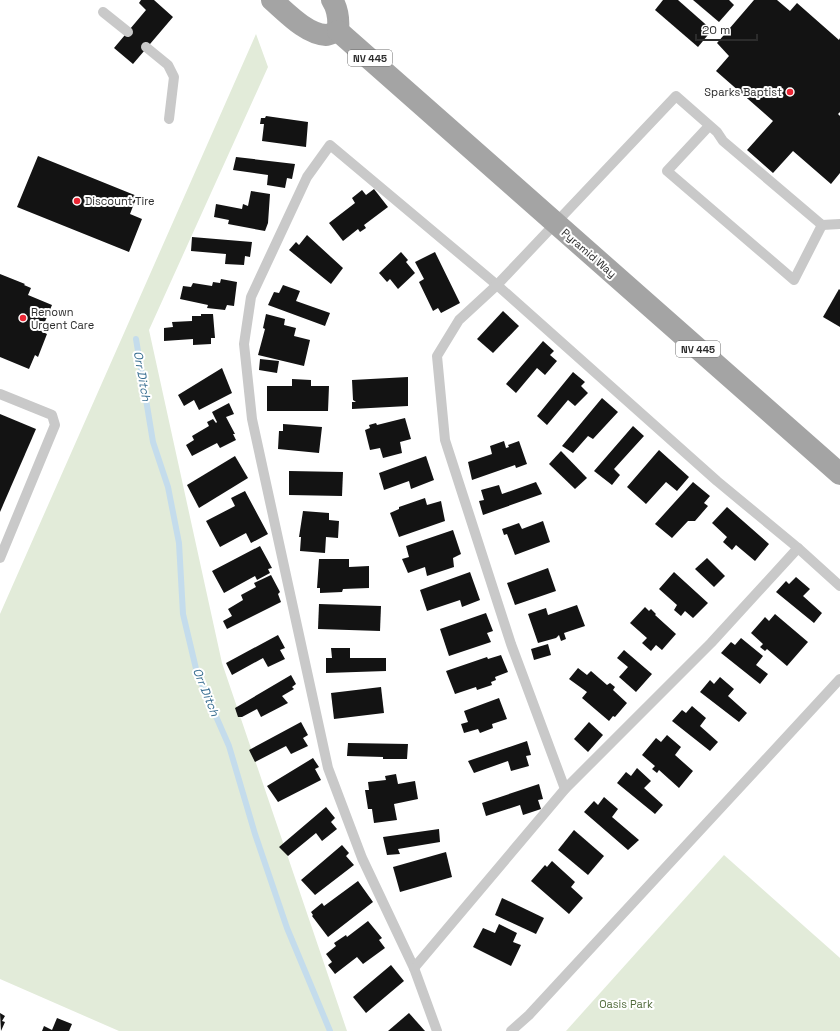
<svg xmlns="http://www.w3.org/2000/svg" width="840" height="1031" viewBox="0 0 840 1031" font-family="'Space Grotesk',sans-serif">
  <style>
    .green { fill: #e2ebd9 }
    .lines { fill: none; stroke-linecap: round; stroke-linejoin: round }
    .stream { stroke: #c4dcec; stroke-width: 6 }
    .building { fill: #131313 }
    .service { stroke: #c9c9c9; stroke-width: 10 }
    .primary { stroke: #a4a4a4; stroke-width: 22 }
    .poi-dot { fill: #eb2634; stroke: #fff; stroke-width: 1.5 }
    .labels { text-anchor: middle; stroke-width: 4; stroke-linejoin: round; paint-order: stroke }
    .shield { fill: #fff; stroke: #6b6b6b; stroke-width: 1 }
    .shield-label { font-size: 10px; font-weight: bold; fill: #2c2c2c }
    .poi-label { font-size: 11px; fill: #2c2c2c; stroke: #fff; text-anchor: start }
    .street-label { font-size: 11px; fill: #2c2c2c; stroke: #fff }
    .park-label { font-size: 11px; fill: #4f6939; stroke: #fff }
    .water-label { font-size: 12px; font-style: italic; fill: #386e91; stroke: #fff }
  </style>
  <rect width="100%" height="100%" fill="#fff"/>
  <!-- green -->
  <g class="green">
    <polygon points="256,34 268,67 149,330 222,663 347,1031 119,1031 0,979 0,614"/>
    <polygon points="724,855 840,958 840,1031 566,1031"/>
  </g>
  <g class="lines">
    <!-- stream -->
    <polyline class="stream" points="136,339 153,442 168,487 179,543 183,614 197,673 229,746 255,834 287,928 330,1031"/>
  </g>
  <!-- building -->
  <g class="building">
    <polygon points="141,0 154,0 173,17 133,64 114,48 146,10 139,3"/>
    <polygon points="663,0 678,0 712,30 698,47 655,10"/>
    <polygon points="693,0 729,0 734,5 719,22"/>
    <polygon points="754,0 777,0 790,11 797,3 839,40 840,38 840,112 838,114 840,116 840,173 831,184 793,151 773,173 747,150 773,121 716,71 729,56 717,43"/>
    <polygon points="266,116 308,122 306,147 262,141 264,124 260,124 261,118 265,118"/>
    <polygon points="38,156 137,196 130,214 142,219 129,252 17,207"/>
    <polygon points="236,157 295,164 292,179 287,178 285,188 267,185 268,175 233,170"/>
    <polygon points="374,189 388,207 364,225 366,228 360,232 358,229 343,241 329,223 355,203 352,198 362,190 366,195"/>
    <polygon points="251,191 270,194 268,223 265,231 228,224 229,220 214,217 216,204 242,209 243,204 248,206"/>
    <polygon points="307,235 343,268 331,284 289,250 296,242 299,245"/>
    <polygon points="192,237 252,242 250,257 245,256 244,265 225,264 226,254 191,251"/>
    <polygon points="401,252 408,260 406,262 415,273 398,289 390,279 387,282 379,273"/>
    <polygon points="435,252 460,303 441,313 438,308 433,311 419,282 424,279 415,262"/>
    <polygon points="0,274 25,284 24,285 31,288 28,295 52,305 41,331 47,334 38,357 35,355 29,369 0,357"/>
    <polygon points="221,279 237,282 234,306 227,305 225,310 207,308 208,305 180,299 183,286 191,287 193,283 212,286 213,282 220,283"/>
    <polygon points="283,285 300,291 296,301 330,313 325,326 268,305 274,292 279,293"/>
    <polygon points="839,289 840,290 840,327 823,317"/>
    <polygon points="503,311 519,326 493,353 477,339"/>
    <polygon points="201,314 213,314 215,338 211,338 211,344 193,345 193,339 164,341 164,328 173,327 172,322 192,321 192,316 201,316"/>
    <polygon points="266,314 285,319 284,325 296,328 294,336 310,340 304,366 258,355 265,329 263,328"/>
    <polygon points="543,341 554,351 550,355 557,361 545,375 537,368 516,393 506,384"/>
    <polygon points="260,359 279,361 277,373 259,370"/>
    <polygon points="222,368 232,393 199,410 194,400 184,406 178,395"/>
    <polygon points="573,372 585,382 581,386 588,393 575,406 568,400 547,425 537,416"/>
    <polygon points="408,377 408,406 352,409 352,402 356,402 353,400 352,380"/>
    <polygon points="292,379 311,380 311,386 329,386 328,411 267,411 267,386 292,386"/>
    <polygon points="602,398 618,412 593,439 588,436 573,453 562,446"/>
    <polygon points="229,403 234,414 226,417 235,434 233,434 236,440 220,448 217,443 192,456 186,445 194,440 192,436 209,426 207,422 213,419 216,423 217,422 212,412"/>
    <polygon points="0,414 36,429 0,512"/>
    <polygon points="405,418 411,439 400,442 402,453 383,458 380,448 370,450 365,430 370,428 369,425 376,423 377,425"/>
    <polygon points="283,424 322,427 319,453 278,449 279,431 283,431"/>
    <polygon points="633,426 644,436 614,469 620,475 612,485 594,471"/>
    <polygon points="504,441 506,448 509,447 508,445 519,441 527,464 516,468 515,465 472,480 468,462 492,454 490,446"/>
    <polygon points="659,450 689,477 677,491 666,482 646,504 627,487"/>
    <polygon points="561,451 587,478 575,489 549,464"/>
    <polygon points="235,456 248,478 199,508 187,485"/>
    <polygon points="426,456 434,480 411,489 409,481 384,490 379,473"/>
    <polygon points="289,471 343,472 342,496 289,495"/>
    <polygon points="536,482 542,494 483,515 479,501 484,500 481,490 499,485 502,494"/>
    <polygon points="693,482 710,496 704,503 708,506 695,521 688,521 672,538 655,524"/>
    <polygon points="245,491 268,534 251,543 246,533 220,547 206,521 235,506 231,498"/>
    <polygon points="425,498 427,505 441,501 445,521 399,537 390,513 399,509 399,507"/>
    <polygon points="727,507 769,544 755,561 736,545 732,550 723,542 727,537 712,523"/>
    <polygon points="303,511 329,513 329,520 339,521 338,538 326,537 325,553 300,551 301,537 299,537"/>
    <polygon points="543,521 550,542 515,555 507,534 504,535 502,529 519,523 522,529"/>
    <polygon points="453,530 461,554 453,558 454,567 427,576 425,567 408,573 402,559 409,557 406,546"/>
    <polygon points="260,546 272,568 268,569 270,573 257,580 255,576 224,593 212,571"/>
    <polygon points="707,558 725,576 714,587 695,569"/>
    <polygon points="319,559 349,559 349,567 369,566 369,588 343,589 342,592 320,593 320,588 317,588"/>
    <polygon points="548,568 556,591 515,605 507,583"/>
    <polygon points="470,572 480,600 462,607 460,600 427,611 420,590"/>
    <polygon points="674,572 708,603 693,618 685,611 681,616 674,610 677,605 659,589"/>
    <polygon points="271,575 280,592 278,594 281,602 227,629 223,621 232,616 228,609 243,600 241,595 256,587 254,583"/>
    <polygon points="796,577 810,589 803,596 822,613 814,623 776,592 786,581 789,584"/>
    <polygon points="319,604 381,606 380,631 318,629"/>
    <polygon points="577,605 585,626 564,633 566,639 561,641 559,635 556,638 538,643 528,614 546,608 548,615"/>
    <polygon points="645,607 649,611 651,609 656,614 655,615 676,634 662,650 656,645 651,651 642,643 647,638 630,623"/>
    <polygon points="486,613 493,631 487,633 491,642 449,656 440,629"/>
    <polygon points="775,614 808,642 787,666 767,649 765,651 760,647 763,644 751,633 765,617 769,621"/>
    <polygon points="278,635 285,648 280,650 285,659 268,667 263,658 232,675 226,663"/>
    <polygon points="741,638 763,656 756,665 768,674 760,684 721,653 731,642 735,645"/>
    <polygon points="548,644 551,655 534,660 531,649"/>
    <polygon points="331,648 350,648 350,658 386,658 386,671 326,673 326,658 332,658"/>
    <polygon points="624,650 652,674 636,692 619,677 628,667 617,658"/>
    <polygon points="501,655 508,672 495,677 496,680 491,682 492,685 477,690 476,687 455,694 446,671 487,657 488,659"/>
    <polygon points="578,668 587,675 591,671 607,685 610,683 615,687 613,690 627,703 615,717 613,716 609,721 582,698 587,692 569,679"/>
    <polygon points="291,675 296,684 292,687 294,689 282,696 288,703 261,717 257,709 242,717 238,717 235,708"/>
    <polygon points="720,677 734,689 728,696 747,713 739,722 700,692 710,680 714,684"/>
    <polygon points="381,687 384,713 334,719 331,693"/>
    <polygon points="499,698 507,719 492,724 493,728 480,733 478,729 464,733 461,724 468,722 464,711"/>
    <polygon points="692,706 706,718 700,726 718,742 710,751 672,721 682,710 686,713"/>
    <polygon points="301,722 308,735 303,738 308,746 291,754 286,746 255,762 249,750"/>
    <polygon points="589,722 603,735 588,752 574,739"/>
    <polygon points="667,735 681,747 675,755 693,771 679,788 659,770 657,773 652,769 655,766 642,755 656,738 661,742"/>
    <polygon points="527,741 531,755 526,756 529,766 511,771 508,761 474,773 468,761"/>
    <polygon points="348,743 408,744 407,759 383,759 383,757 347,756"/>
    <polygon points="313,758 319,767 315,769 321,780 278,802 267,786"/>
    <polygon points="637,768 651,781 644,788 663,805 655,814 617,783 626,772 631,776"/>
    <polygon points="396,774 398,784 415,781 418,799 394,804 397,820 374,823 372,809 368,809 365,790 369,790 368,782 386,780 385,776"/>
    <polygon points="539,784 543,799 538,800 541,809 523,815 520,805 486,816 482,803"/>
    <polygon points="604,797 618,809 612,817 639,840 628,850 584,812 594,801 598,805"/>
    <polygon points="326,807 335,818 331,822 337,829 322,841 316,833 288,856 279,847"/>
    <polygon points="439,829 440,842 398,849 400,854 387,855 383,837"/>
    <polygon points="574,830 604,856 588,875 558,850"/>
    <polygon points="342,845 349,853 346,856 354,865 315,895 301,880"/>
    <polygon points="446,852 452,877 400,892 393,867"/>
    <polygon points="552,861 575,882 571,887 583,898 569,914 531,881 545,865 547,867"/>
    <polygon points="358,881 373,902 328,937 312,916 313,915 311,912 322,903 324,906"/>
    <polygon points="502,898 544,918 536,934 495,915"/>
    <polygon points="368,921 382,938 379,940 385,948 363,964 357,957 335,974 328,965 332,962 326,954 336,946 334,943 346,935 347,937"/>
    <polygon points="499,924 517,933 513,942 521,945 511,966 473,947 483,928 495,933"/>
    <polygon points="391,965 404,981 366,1013 353,997"/>
    <polygon points="0,1013 5,1016 2,1021 5,1022 1,1031"/>
    <polygon points="409,1013 425,1031 388,1031"/>
    <polygon points="57,1018 72,1024 69,1031 42,1031 44,1026 52,1030"/>
  </g>
  <g class="lines">
    <!-- service -->
    <g class="service">
      <polyline points="103,12 128,32"/>
      <polyline points="146,47 168,65 174,77 169,119"/>
      <polyline points="709,126 667,171 794,280 822,225"/>
      <polygon points="330,145 497,285 717,481 798,548 711,643 565,789 414,968 362,858 328,768 252,419 244,344 251,297 307,177"/>
      <polyline points="0,394 52,415 55,425 0,558"/>
      <polyline points="798,548 840,586"/>
      <polyline points="565,789 511,644 445,440 437,356 459,320 497,285 676,96 717,132 723,141 822,225 840,224"/>
      <polyline points="414,968 437,1031"/>
      <polyline points="511,1031 529,1015 840,679"/>
    </g>
    <!-- primary -->
    <g class="primary">
      <path d="M272,0c14,12 34,34 54,35 4,0 8,-3 12,-4"/>
      <path d="M332,0c6,9 7,20 6,31"/>
      <polyline points="338,31 840,474"/>
    </g>
  </g>
  <!-- markers -->
  <g class="poi-dot">
    <circle cx="790" cy="92" r="4"/>
    <circle cx="77" cy="201" r="4"/>
    <circle cx="23" cy="318" r="4"/>
  </g>
  <g class="labels">
    <!-- shield labels -->
    <g class="shield">
      <rect x="348" y="50" width="44" height="16" rx="3"/>
      <rect x="676" y="341" width="44" height="16" rx="3"/>
    </g>
    <g class="shield-label">
      <text x="370" y="62">NV 445</text>
      <text x="698" y="353">NV 445</text>
    </g>
    <!-- poi labels -->
    <g class="poi-label">
      <text x="782" y="96" text-anchor="end">Sparks Baptist</text>
      <text x="85" y="205">Discount Tire</text>
      <text x="31" y="316">Renown<tspan x="31" dy="13">Urgent Care</tspan></text>
    </g>
    <!-- street labels -->
    <g class="street-label">
      <text transform="translate(589 253) rotate(41)" y="4">Pyramid Way</text>
    </g>
    <!-- park labels -->
    <g class="park-label">
      <text x="626" y="1008">Oasis Park</text>
    </g>
    <!-- water labels -->
    <g class="water-label">
      <text transform="translate(142 376) rotate(80)" y="4">Orr Ditch</text>
      <text transform="translate(206 692) rotate(68)" y="4">Orr Ditch</text>
    </g>
  </g>
  <!-- scale -->
  <path d="M696 34v6h61v-6" fill="none" stroke="#2c2c2c" stroke-width="2"/>
  <text x="702" y="34" font-size="12" fill="#2c2c2c" stroke="#ffffff" stroke-width="3" paint-order="stroke">20 m</text>
</svg>
